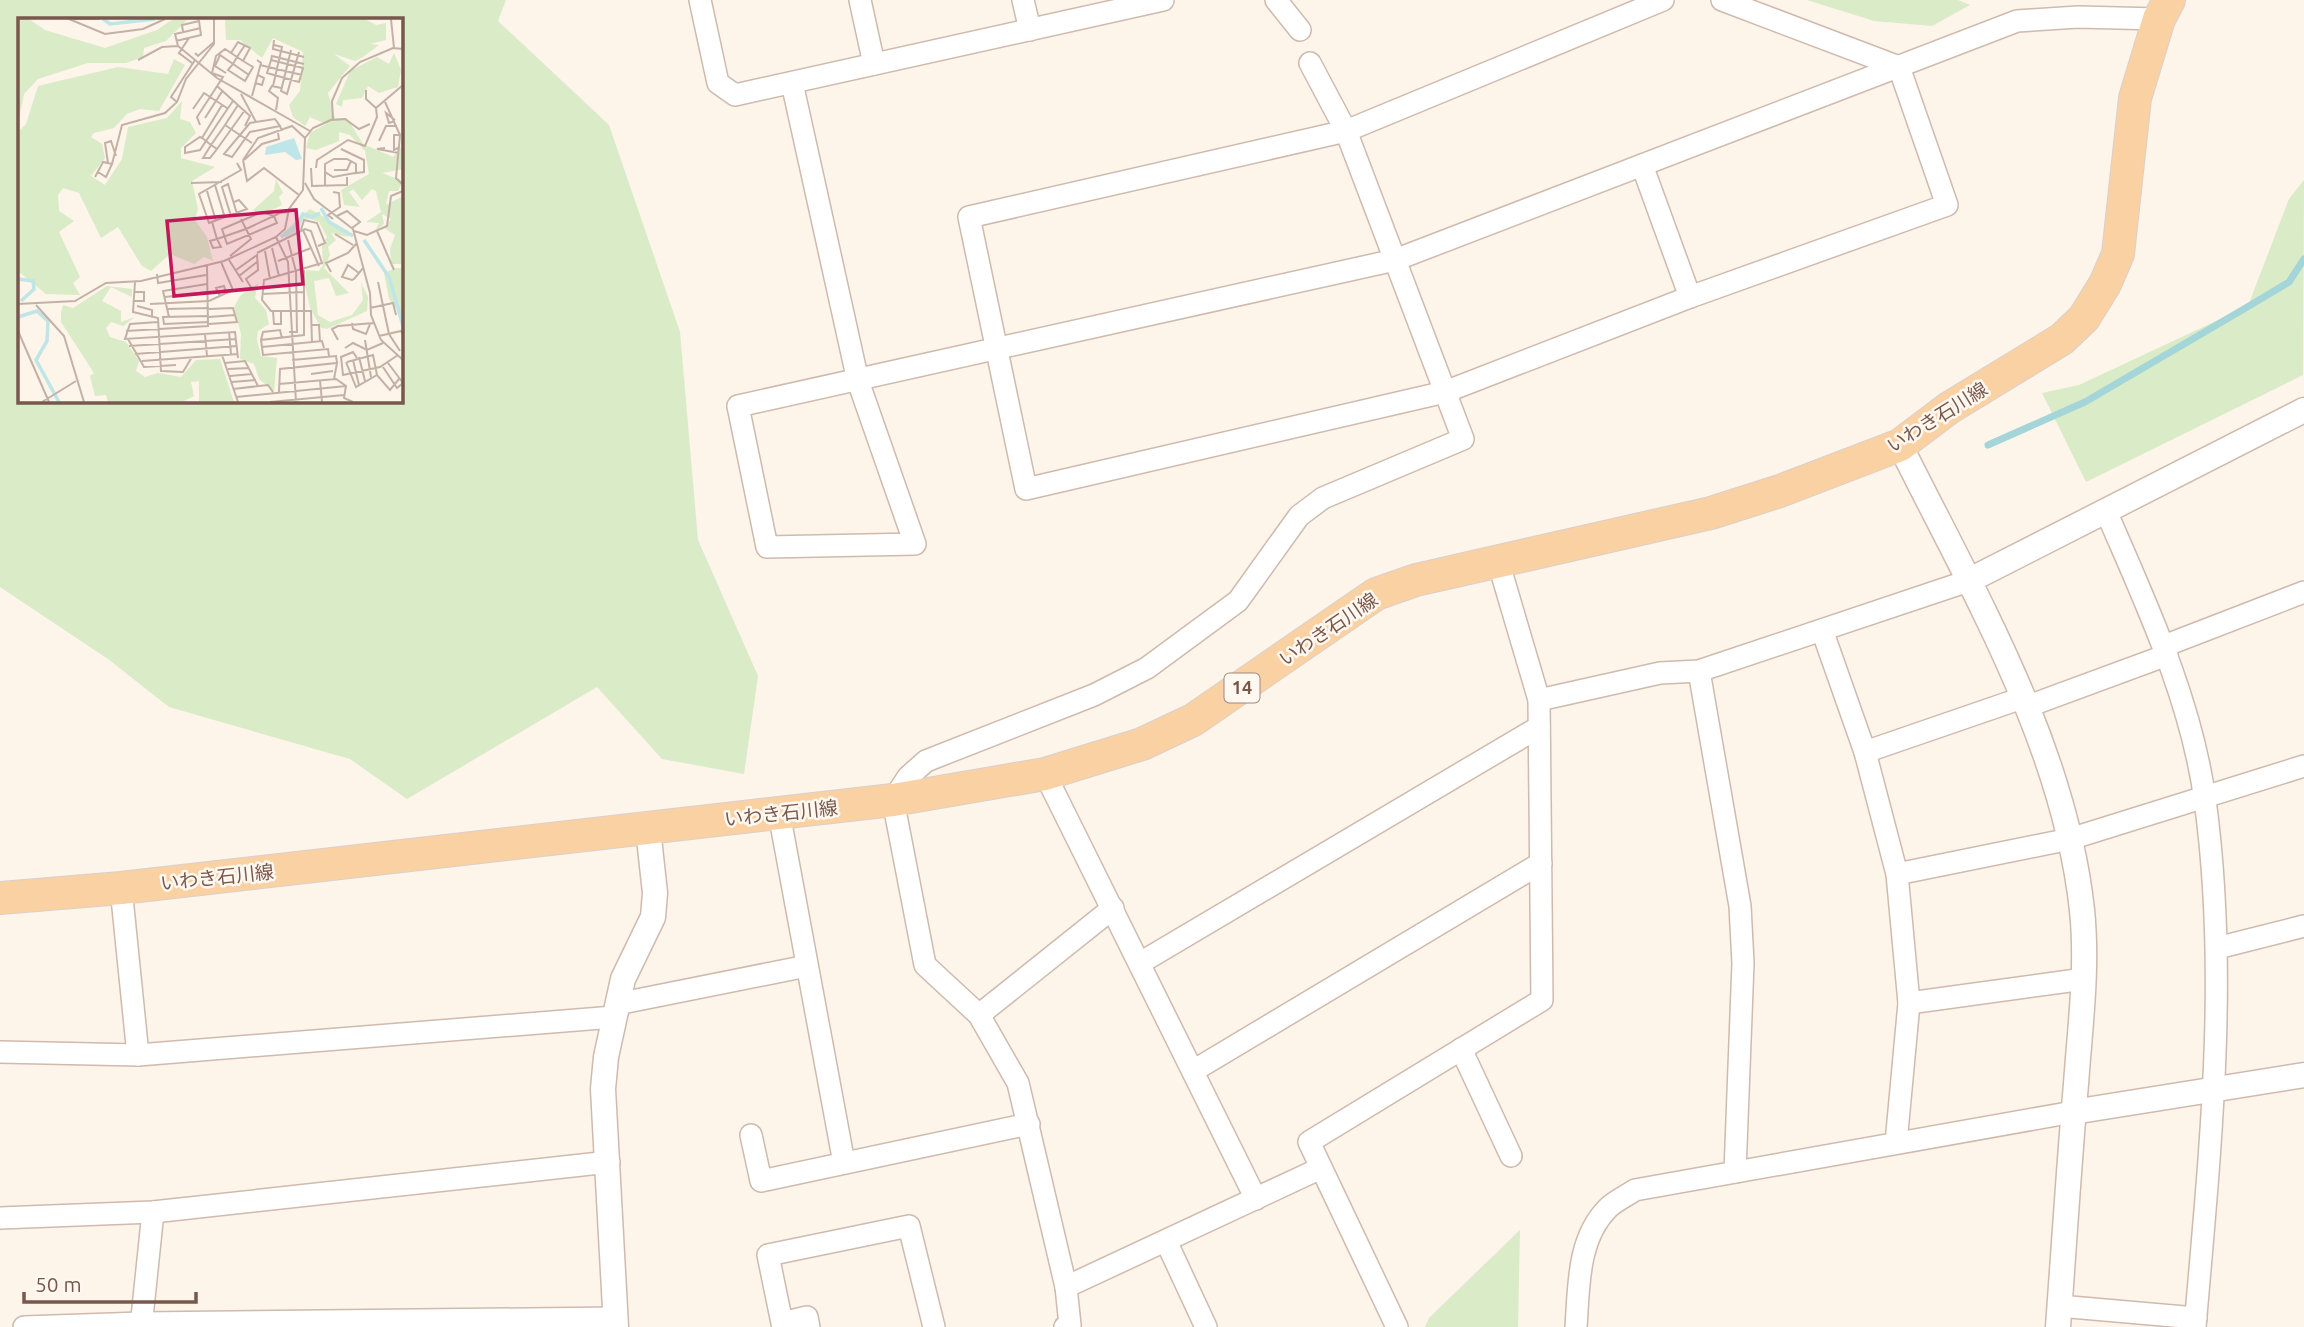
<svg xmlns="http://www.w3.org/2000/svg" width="2304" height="1327" viewBox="0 0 2304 1327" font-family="Ubuntu,'Noto Sans JP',sans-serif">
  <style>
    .green { fill: #d9ebc7; fill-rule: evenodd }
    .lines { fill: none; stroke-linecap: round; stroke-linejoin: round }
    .stream { stroke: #a4d6d9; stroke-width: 7 }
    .minor-casing { stroke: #cfbaae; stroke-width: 24 }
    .tertiary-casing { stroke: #cfbaae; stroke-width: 27 }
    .primary-casing { stroke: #d9d0cd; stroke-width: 34 }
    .minor { stroke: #fff; stroke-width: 21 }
    .tertiary { stroke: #fff; stroke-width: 24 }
    .primary { stroke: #fad1a3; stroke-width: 32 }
    .labels { text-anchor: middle; stroke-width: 5; stroke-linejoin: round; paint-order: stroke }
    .shield { fill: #fff8f1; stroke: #a0887e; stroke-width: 2 }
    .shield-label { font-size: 18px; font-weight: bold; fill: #78584c }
    .street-label { font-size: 19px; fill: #78584c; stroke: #fff8f1 }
    .inset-river { fill: none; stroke: #bee5e7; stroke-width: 3.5 }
    .inset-road { fill: none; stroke: #c4b1a6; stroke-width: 2 }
    .view { fill: #c2185b; fill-opacity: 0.15; stroke: #c2185b; stroke-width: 3.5 }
    .inset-edge { fill: none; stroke: #78584c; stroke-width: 3.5 }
  </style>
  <rect width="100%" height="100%" fill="#fdf4ea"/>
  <!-- green -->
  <g class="green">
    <path d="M0,0h506l-8,21 111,104 71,207 18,208 60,136 -14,98 -82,-15 -65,-72 -190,112 -57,-40 -181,-52 -61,-48 -108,-72zM19,19h382v382h-382z"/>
    <polygon points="1807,0 1958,0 1970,5 1932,26 1874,21"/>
    <polygon points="2304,180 2303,375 2086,482 2042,393 2079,385 2248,306 2289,199"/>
    <polygon points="1520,1230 1518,1327 1425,1327 1429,1318"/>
  </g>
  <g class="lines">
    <!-- stream -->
    <polyline class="stream" points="1988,445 2085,402 2249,306 2289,282 2304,259"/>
    <defs>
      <g id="minor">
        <polyline points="700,0 718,83 735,95 1163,0"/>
        <polyline points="860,0 874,64"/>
        <polyline points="1023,0 1030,30"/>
        <polyline points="1276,0 1300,30"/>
        <polyline points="1663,0 1346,131 969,217 1026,489 1445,392 1690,297 1947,205 1899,67 1722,0"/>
        <polyline points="792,83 858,381 915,544 767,547 738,406 1395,260 2017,21 2078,17 2159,19"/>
        <polyline points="1642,165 1690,297"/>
        <path d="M2106,511c40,93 85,187 99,289 24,176 5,351 -10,527"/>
        <polyline points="1822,630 1865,752 1897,874 1909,1003 1896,1143"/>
        <polyline points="2164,646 2304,592"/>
        <polyline points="1699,671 1740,906 1743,963 1735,1172"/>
        <polyline points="1539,700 1660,673 1699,671 1968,581"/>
        <polyline points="2026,707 2167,655"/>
        <polyline points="1865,752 2022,698"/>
        <polyline points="1045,774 1256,1199"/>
        <polyline points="779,813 844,1163"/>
        <polyline points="1897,874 2070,839 2304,766"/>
        <polyline points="121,888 138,1055"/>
        <polyline points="2217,948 2304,926"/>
        <polyline points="1140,963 1539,727"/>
        <polyline points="1909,1003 2084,979"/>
        <polyline points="617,1004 807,966"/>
        <polyline points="979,1015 1113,908"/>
        <polyline points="1461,1049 1511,1156"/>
        <polyline points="0,1052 138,1055 614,1017"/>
        <polyline points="1193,1071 1541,863"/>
        <polyline points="751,1135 761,1181 1029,1124"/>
        <polyline points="0,1218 153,1212 609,1162"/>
        <polyline points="1166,1241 1206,1327"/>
        <polyline points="1066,1287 1321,1168"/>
        <polyline points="2059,1306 2196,1318"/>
        <polyline points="24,1327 141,1323 616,1318"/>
        <polyline points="141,1327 153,1212"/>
        <polyline points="809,1327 807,1317 782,1323 768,1255 909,1226 934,1327"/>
        <polyline points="1065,1327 1070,1325 1066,1287 1018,1083 979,1015 925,965 893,800 908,777 926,761 1094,695 1147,668 1238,601 1299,516 1323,498 1463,439 1346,131 1310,63"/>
        <polyline points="1397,1327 1309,1142 1542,1000 1539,700 1498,561"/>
        <path d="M1576,1327c3,-40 1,-88 32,-119 7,-7 18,-12 27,-18l438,-78"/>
      </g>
      <g id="tertiary">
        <path d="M1900,445c73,147 164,299 182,465 6,58 -2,117 -6,174 -7,81 -12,162 -18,243"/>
        <polyline points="1968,581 2304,410"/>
        <polyline points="2073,1112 2304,1075"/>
        <polyline points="616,1327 603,1089 606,1057 623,979 653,917 655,893 648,829"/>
      </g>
      <polyline id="primary" points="0,898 121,888 893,800 1045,774 1142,744 1193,720 1376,594 1416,580 1711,513 1780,491 1900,445 1949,408 2062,339 2084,318 2105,284 2118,254 2135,98 2159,19 2169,0"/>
    </defs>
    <!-- minor casing -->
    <use href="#minor" class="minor-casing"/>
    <!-- tertiary casing -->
    <use href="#tertiary" class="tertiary-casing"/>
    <!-- primary casing -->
    <use href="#primary" class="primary-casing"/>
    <!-- minor -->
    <use href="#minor" class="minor"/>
    <!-- tertiary -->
    <use href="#tertiary" class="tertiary"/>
    <!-- primary -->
    <use href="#primary" class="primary"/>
  </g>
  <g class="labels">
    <!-- shield labels -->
    <rect class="shield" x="1224.5" y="673.5" width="35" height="29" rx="5"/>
    <g class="shield-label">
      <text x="1242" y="694">14</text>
    </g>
    <!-- street labels -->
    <g class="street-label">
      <text transform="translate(1937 417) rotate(-32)" y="7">いわき石川線</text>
      <text transform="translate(1328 629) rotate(-34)" y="7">いわき石川線</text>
      <text transform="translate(781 813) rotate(-6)" y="7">いわき石川線</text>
      <text transform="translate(217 877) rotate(-6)" y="7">いわき石川線</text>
    </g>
  </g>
  <!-- overview -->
  <g transform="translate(18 18)">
    <rect width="385" height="385" fill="#fdf4ea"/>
    <path d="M0,1h11l16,11 60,18 52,-18 16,-11h15l-22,22 -22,7 -1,9 -17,6h-38l-50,16 -14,15 -6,29 2,7 6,-6 12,-38 80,-19 50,7 6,-15 11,6 -26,46 -19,-2 -13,5 -13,14 -20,5 -3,4 11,7 3,14 -14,18 14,9 17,-26 6,-32 39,-9 15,-17 -2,18 10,3 6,11 -15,15v10l34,9 -23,14 6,28 -3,11 12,17 6,24 -9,-4 -10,7 -24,-10 -19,17 -9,-5 -24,-39 -17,11 -22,-45 -16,-5 -5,7 1,16 15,10 -15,11 21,45 -7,6 7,12 -34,-1 -28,-23zM207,1h140l11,6 10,-2v17l-16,4 9,1 -16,12 -8,4 -21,-7 16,12 -22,27 7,25h12l16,26 30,13 10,-11v23l-21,4 21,8 -5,10h-9l-3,14 17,-9v68h-12l-1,-15 5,-14 -11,-7 7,-9 -9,-5 2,10 -9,7 4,-8 -13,-1 15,-10 -5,-21 -4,-2 -10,11 -9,-11 -4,3 11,15 -16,-2 -3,-15 28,-16 -4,-23 -15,-16 -11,-3v9l-23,9 -10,-2 4,-15 16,-9 -16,-7 -5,9 -12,-9 -4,-12 11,-14 3,-39 -30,-14 -11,20 -22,-18h-14zM376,35l7,17 -3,17 -19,6 -11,-7 -6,12 -19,2 -1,7 -6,-3 14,-33 27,-14 12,7zM258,161l7,14 -4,4 3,8 -10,5 5,2 -25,-1 22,-20zM292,191l40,23 -2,5 -17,-4 5,7 -8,7 2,8 -6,13 25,25 -13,3 -7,-18 -15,3 4,34 12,7 22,-7 11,-15 -2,-17 7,14 -1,14 -40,18 -6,-1 -11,-20 -5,-23 1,-15 13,1 4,-6 -1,-19 5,-9 -8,-15 -8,-3h-8l-5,12 -12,7 -3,-5zM378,250h7v48l-14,-17 -5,-26zM240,265l-3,15 11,12 3,14 -11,7 -1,9 4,16 16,2 -3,33 -15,-12 -5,-15 -14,-5 1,-25 -7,-27 6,-11zM89,268l25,3v8l-21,-10 -9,14 19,10v11l14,-5 -12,9 -12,-4 -5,6 4,9 16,5 13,19 -3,10 9,6 13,-4 23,4 15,-17 24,-1 14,43h-35v-21l-8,1 3,14 -12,6h-74l-2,-7 -11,1 -5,-20 4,-3 -33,-51v-10l2,-7 10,3z" fill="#d9ebc7"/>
    <path d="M276,120l8,21 -6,1 -11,-8 -20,3 1,-8z" fill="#bee5e7"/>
    <path class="inset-river" d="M85,1l7,5 45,-5M303,190l8,14 24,14M263,219l16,-11 6,-12 9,3 8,-4M346,222l25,37 14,49M0,261l15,2 1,8 -13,12M0,299l19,-6 11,10 -1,20 -11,19 23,42"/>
    <path class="inset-road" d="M51,1l36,15 38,-5 22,-10M56,1h25M373,1l3,29M183,10l-26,6 3,12 39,32 93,53M171,20l-10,15 13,10M256,22l-1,9 31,8M158,23l25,-6 -2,-14 -17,4 1,7M273,32l-10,41 6,3 12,-42M177,35l3,3 16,-14M213,35l7,-11 12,6 -7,13M120,42l24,-13 16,-1M253,42l32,8 -4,14 -32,-9 4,-13 1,-4 32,8M242,47l42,10M194,55l4,-17 9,-7 18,12 10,6 -8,14 -17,-11 5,-6 4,-7 8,-12M208,55l-11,-7 5,-11 29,20M237,65l7,2 2,-7 -6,-3M199,68l33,30 -5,10M255,68l9,-39 -8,-2M348,72v9l10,9M223,76l15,28M234,78l9,-33 -4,-3M215,83l-9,13 -24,36 -15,3v-6l15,-10 2,1 4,3 5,4 -8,13h7l7,-9 -6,-4 14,-20 27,18M159,84l-6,-5 24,-37M367,84l15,33 -4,43 7,7M175,91l11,-16 23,15M258,92l2,-12 -9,-7 3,-5 9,2M187,100l18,-28M314,102l13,-1 14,10 11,-5M377,103l-6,2 -3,-10 9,7M182,107l-3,-8 26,-40 -11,-4M207,107l13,-20M262,108l-30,6 -18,25 -8,-3 26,-31 25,-4 5,7 2,5M184,120l20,-33M361,123l7,-15h11M382,129l-6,3v-15h6M367,130l-8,1 22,4M199,131l28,-39M225,142l4,21 17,-13 35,27M225,142l15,-22 34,-12 13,12M226,142l18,-16 17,-5 -1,-6M90,145l-3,-20 6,-2 5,15M94,146l10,-39 43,-12 12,-11 9,-23 28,-35v-25M293,150l1,18 35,-1v-8M298,150l1,-8 31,-20 17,6 12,-29 -1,-9 27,-23M316,152h13l4,-9M307,154l8,5 22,-4M77,159l7,-13 1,-2 9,2 -6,13 -8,-5M173,165l31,-1M287,165l9,16 39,30 17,64 1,22 10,25 22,20M197,167l10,33M307,168v-22l9,-5h13l9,5v9l8,-1v-12l-23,-11M189,173l9,30M315,174l6,1 1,14 -12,8 5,4M216,184l5,-2 8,9 -38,14 -10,-29 42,-24 -4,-7M244,194l12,4 3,7 -50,21 -5,-15zM213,198l-9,-29 6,-3 9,30M319,198l10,-5 13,11 -8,6M194,204l5,17 4,8 -8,1 -3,-7 7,-2 29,-10 34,-16 8,-1M283,212l3,-10 13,3 8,20 -7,3M285,212l16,36M336,213l13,4 20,-9 4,-30 12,-5M359,213l17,39M317,216l18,11M258,219l12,25 8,140M270,222l8,32 1,60h-8M254,230l7,28M247,233l5,28M239,235l48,-24 6,2 11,32 -58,17 -2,20 9,11h40l1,31M212,238l21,-17 -10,-20M211,242l14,22M260,243l33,-13M218,252l21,-15M286,252v65l-43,5 2,15 65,-6 1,7M313,254l-5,-9 22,-10 9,-10M341,255l-11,-8 -6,12 10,3 2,-1 5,-6 4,-5M139,256l1,9 48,-8M221,258l18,-14M117,264l-2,30 25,6 3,53 22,1 9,-15M360,264l11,52 11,17M234,271l-6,-10 12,-9 -1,-16M244,276l42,-2M202,278l-4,-8 8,-2 2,7M147,279l43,-5M115,283h11v-9h-9M0,286l57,-3 31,-18 35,-2 83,-20 52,-24 9,-8 4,-20 14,-19 2,-52 8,-10 20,-9 -1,-18 10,-23 18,-16 33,-14 10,1M132,286l59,-3 24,-11 -12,-28M18,287l28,31 20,66M119,288l15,4v7M352,290l23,-5 3,12M149,291l42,-1M191,291l24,-1 4,14 -28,2M255,293l1,13h7v-13M191,298l-46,1 1,7 45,-2M151,299l-6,-26 44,-7M191,299l26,-2M140,304l-28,2 -5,15 110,-7 3,26M334,305l1,6 13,5 4,-10M293,307h8l1,17M0,313l31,71M108,313l82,-5 -1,-61M211,314l2,22M187,316l2,22M361,318l22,-5 2,4M110,321l16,28 32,-2M243,322l2,-8 17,-2 2,8M320,322l-6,-11 6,-3 36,-3M347,322l6,37M111,328l107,-7M244,329l60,-6 2,7M327,330l8,-5 14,7 16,-7M117,336l102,-8M204,337l16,47M341,339l6,24M339,340l-4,-6 -12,5 2,18 37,-8 18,-12M274,342l44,-4 1,7M335,342l6,25M124,343l96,-7M328,344l10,25 21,-12 13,15 9,-11M329,344l26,-7 4,20M207,345l20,-2 13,25M365,349l14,21 6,-5 -15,-20M210,351l21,-1M293,356l22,-3M212,358l22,-2M302,362l2,22M214,364l24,-2M261,366l57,-5 10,7 -2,12 9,4M215,371l35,-4 5,7M261,374l1,-23 57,-6 -3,16M218,379l110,-11M24,384l34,-21M252,384l74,-7"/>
    <path class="view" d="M278,192l7,74 -129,12 -7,-75z"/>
    <rect width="385" height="385" class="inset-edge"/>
  </g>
  <!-- scale -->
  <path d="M24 1292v10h172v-10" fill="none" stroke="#78584c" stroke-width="3.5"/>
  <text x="35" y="1292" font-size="21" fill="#78584c" stroke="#fff8f1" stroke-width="5" paint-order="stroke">50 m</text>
</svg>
